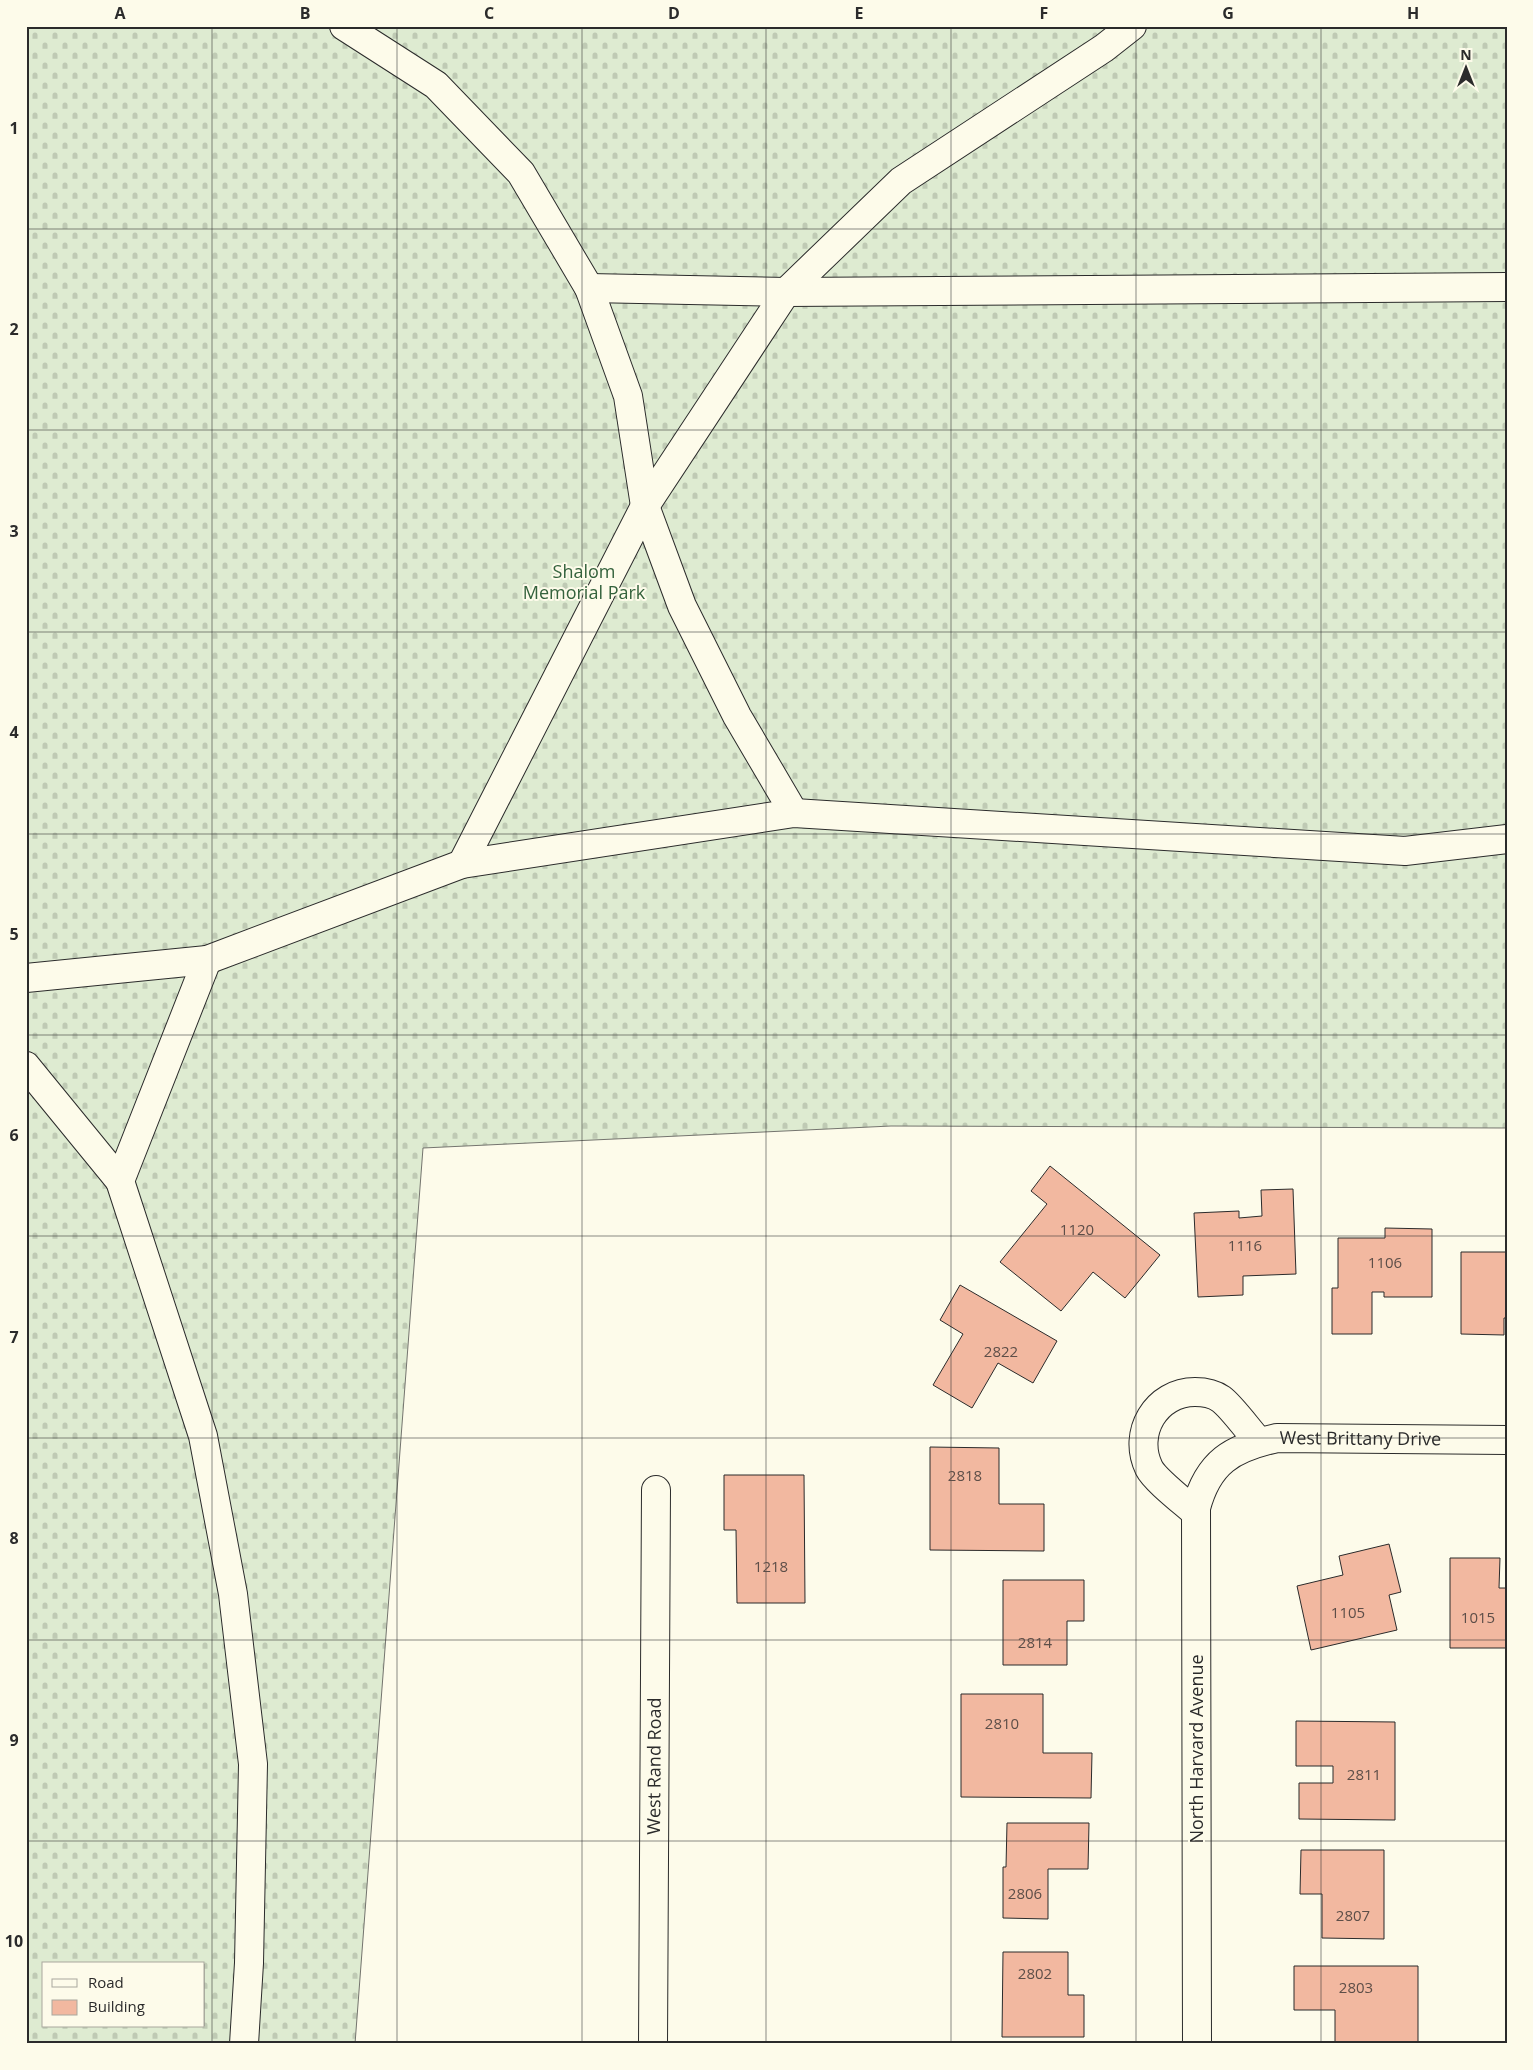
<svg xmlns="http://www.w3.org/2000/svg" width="1533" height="2070" viewBox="0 0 1533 2070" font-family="'Open Sans',sans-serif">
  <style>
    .cemetery { fill: url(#cemetery-stones); stroke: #74746e; fill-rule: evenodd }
    .building { fill: #f2b8a0; stroke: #2b2b2b }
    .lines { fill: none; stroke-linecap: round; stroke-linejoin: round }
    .minor-casing { stroke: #2b2b2b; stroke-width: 30 }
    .minor { stroke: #fdfbea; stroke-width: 28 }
    .grid { fill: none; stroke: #2b2b2b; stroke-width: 1; stroke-opacity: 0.55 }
    .labels { text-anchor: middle; stroke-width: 4; stroke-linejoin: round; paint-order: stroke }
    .number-label { font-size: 15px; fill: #5d4e48 }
    .park-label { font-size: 18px; fill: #34623c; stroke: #fdfbea }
    .street-label { font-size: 18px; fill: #2b2b2b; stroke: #fdfbea }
    .neatline { fill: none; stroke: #2b2b2b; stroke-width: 2 }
    .grid-label { font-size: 16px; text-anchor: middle; font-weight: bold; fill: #2b2b2b }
  </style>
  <defs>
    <pattern id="cemetery-stones" width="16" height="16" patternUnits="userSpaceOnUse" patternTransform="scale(1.25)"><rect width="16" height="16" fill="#deebd1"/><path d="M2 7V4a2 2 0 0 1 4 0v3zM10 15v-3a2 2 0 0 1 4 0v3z" fill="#bfcab4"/></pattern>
  </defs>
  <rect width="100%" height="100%" fill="#fdfbea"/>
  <!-- cemetery -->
  <path class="cemetery" d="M26,26h1481v1102l-616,-2 -468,22 -68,896h-329zM44,1964h160v62h-160z"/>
  <!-- building -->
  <g class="building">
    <polygon points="1050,1166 1160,1255 1125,1298 1093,1272 1061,1311 1000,1262 1047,1204 1031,1191"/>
    <polygon points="1293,1189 1296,1274 1243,1276 1243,1295 1198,1297 1194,1213 1239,1211 1239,1218 1262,1216 1261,1190"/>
    <polygon points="1385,1228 1432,1229 1432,1297 1384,1297 1384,1292 1372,1292 1372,1334 1332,1334 1332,1288 1338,1288 1338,1238 1385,1238"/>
    <polygon points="1461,1252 1507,1252 1507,1318 1504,1318 1504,1335 1461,1334"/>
    <polygon points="960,1285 1057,1341 1033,1383 998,1363 972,1408 933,1385 963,1334 940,1320"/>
    <polygon points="930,1447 999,1448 999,1504 1044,1504 1044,1551 930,1550"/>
    <polygon points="724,1475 804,1475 805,1603 737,1603 736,1530 724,1530"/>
    <polygon points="1389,1544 1401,1592 1389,1595 1397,1630 1311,1650 1297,1586 1343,1575 1339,1556"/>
    <polygon points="1450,1558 1500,1558 1499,1588 1507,1588 1507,1648 1450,1648"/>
    <polygon points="1003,1580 1084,1580 1084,1621 1067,1621 1067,1665 1003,1665"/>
    <polygon points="961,1694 1043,1694 1043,1753 1092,1753 1091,1798 961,1797"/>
    <polygon points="1296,1721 1395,1722 1395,1820 1299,1819 1299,1783 1333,1783 1333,1766 1296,1766"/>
    <polygon points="1007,1823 1089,1823 1088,1869 1048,1869 1048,1919 1003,1918 1003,1867 1006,1867"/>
    <polygon points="1301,1850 1384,1850 1384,1939 1322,1938 1322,1894 1300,1894"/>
    <polygon points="1003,1952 1068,1952 1068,1995 1084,1995 1084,2037 1002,2037"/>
    <polygon points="1294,1966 1418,1966 1418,2044 1335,2044 1335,2010 1294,2010"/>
  </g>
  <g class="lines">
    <defs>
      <g id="minor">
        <polyline points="344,26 436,85 521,173 589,288 628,396 645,506 682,606 737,716 794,813"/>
        <polyline points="589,288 786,292 1507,287"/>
        <polyline points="462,864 645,506 786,292 901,181 1104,48 1132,26"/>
        <polyline points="26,978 207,960 462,864 794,813 1405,851 1507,839"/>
        <polyline points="26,1066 120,1181 207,960"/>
        <polyline points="120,1181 203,1436 233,1594 253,1764 249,1963 244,2044"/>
        <path d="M1196,1513c-11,-10 -41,-33 -47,-45 -17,-35 7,-76 46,-76 8,0 19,2 26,7 10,7 28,32 38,43"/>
        <path id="s1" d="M653,2044l3,-554"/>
        <path id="s2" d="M1197,2044l-1,-536c12,-46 36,-60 81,-70l230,2"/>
      </g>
    </defs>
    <!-- minor casing -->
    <use href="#minor" class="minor-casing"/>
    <!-- minor -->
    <use href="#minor" class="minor"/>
  </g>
  <!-- grid -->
  <path class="grid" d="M212,26v2018M397,26v2018M582,26v2018M766,26v2018M951,26v2018M1136,26v2018M1321,26v2018M26,229h1481M26,430h1481M26,632h1481M26,834h1481M26,1035h1481M26,1236h1481M26,1438h1481M26,1640h1481M26,1841h1481"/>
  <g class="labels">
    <!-- number labels -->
    <g class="number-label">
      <text x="1077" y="1235">1120</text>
      <text x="1245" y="1251">1116</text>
      <text x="1385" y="1268">1106</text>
      <text x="1001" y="1357">2822</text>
      <text x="965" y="1481">2818</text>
      <text x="771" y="1572">1218</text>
      <text x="1348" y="1618">1105</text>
      <text x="1478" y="1623">1015</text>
      <text x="1035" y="1648">2814</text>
      <text x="1002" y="1729">2810</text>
      <text x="1364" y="1780">2811</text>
      <text x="1025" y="1899">2806</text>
      <text x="1353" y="1921">2807</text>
      <text x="1035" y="1979">2802</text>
      <text x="1356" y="1993">2803</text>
    </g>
    <!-- park labels -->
    <g class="park-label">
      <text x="584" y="578">Shalom<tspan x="584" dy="21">Memorial Park</tspan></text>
    </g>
    <!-- street labels -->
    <g class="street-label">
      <text dy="6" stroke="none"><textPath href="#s2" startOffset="734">West Brittany Drive</textPath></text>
      <text transform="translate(1197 1749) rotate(-90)" y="6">North Harvard Avenue</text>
      <text dy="6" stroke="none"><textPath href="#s1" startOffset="278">West Rand Road</textPath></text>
    </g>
  </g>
  <!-- border -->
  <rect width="1533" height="2070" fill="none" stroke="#fdfbea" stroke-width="55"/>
  <!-- legend -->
  <rect x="42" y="1962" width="162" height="65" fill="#fdfbea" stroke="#a9a89e"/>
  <rect x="52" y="1979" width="25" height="8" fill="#fdfbea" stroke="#a9a89e"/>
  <text x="88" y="1988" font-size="15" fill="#2b2b2b">Road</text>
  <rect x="52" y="2000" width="25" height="15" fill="#f2b8a0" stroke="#a9a89e"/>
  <text x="88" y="2012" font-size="15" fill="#2b2b2b">Building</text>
  <!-- north arrow -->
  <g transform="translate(1466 68)" stroke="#fdfbea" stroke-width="4" paint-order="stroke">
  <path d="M0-4L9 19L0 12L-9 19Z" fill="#2b2b2b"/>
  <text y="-8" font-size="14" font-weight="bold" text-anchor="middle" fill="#2b2b2b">N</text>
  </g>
  <rect x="28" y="28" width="1478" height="2014" class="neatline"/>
  <g class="grid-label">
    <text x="120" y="19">A</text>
    <text x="305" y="19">B</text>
    <text x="489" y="19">C</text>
    <text x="674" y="19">D</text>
    <text x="859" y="19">E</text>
    <text x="1044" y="19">F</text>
    <text x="1228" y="19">G</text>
    <text x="1413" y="19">H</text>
    <text x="14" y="134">1</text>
    <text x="14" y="335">2</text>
    <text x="14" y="537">3</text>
    <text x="14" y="738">4</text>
    <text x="14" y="940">5</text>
    <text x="14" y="1141">6</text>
    <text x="14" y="1343">7</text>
    <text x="14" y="1544">8</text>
    <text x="14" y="1746">9</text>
    <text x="14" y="1947">10</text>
  </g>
</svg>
